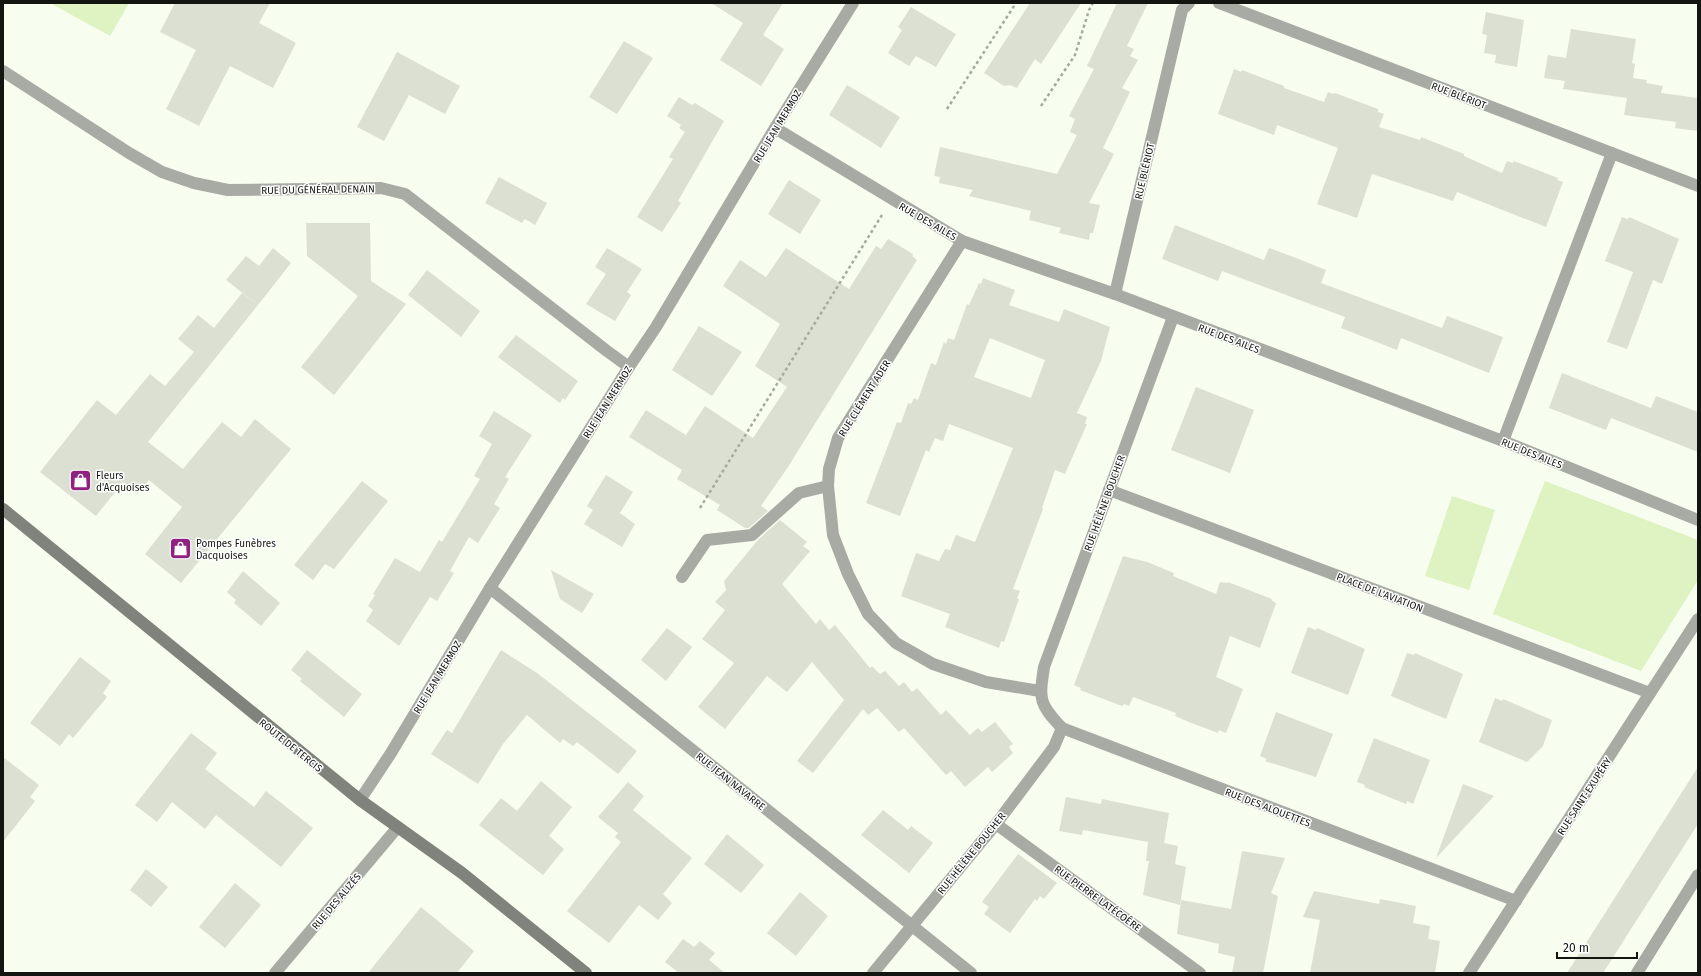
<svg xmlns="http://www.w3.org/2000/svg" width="1701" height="976" viewBox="0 0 1701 976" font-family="'Fira Sans',sans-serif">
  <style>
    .green { fill: #dff2c1 }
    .building { fill: #dbe0d3; fill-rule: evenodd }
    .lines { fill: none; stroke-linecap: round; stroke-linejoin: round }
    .path { stroke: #a5aa9f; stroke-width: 2.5; stroke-dasharray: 3 3; stroke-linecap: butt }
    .street { stroke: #a8aaa4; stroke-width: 12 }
    .secondary { stroke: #80837b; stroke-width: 12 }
    .labels { text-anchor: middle; stroke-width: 3; stroke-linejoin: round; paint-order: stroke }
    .street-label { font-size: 10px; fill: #131510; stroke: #fff }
    .poi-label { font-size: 10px; fill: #131510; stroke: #fff; text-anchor: start }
  </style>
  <rect width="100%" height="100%" fill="#f7fdef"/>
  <!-- green -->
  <g class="green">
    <polygon points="50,3 129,3 110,36"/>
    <polygon points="1545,481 1698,540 1698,580 1641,671 1493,614"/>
    <polygon points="1452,496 1495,510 1469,590 1425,576"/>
  </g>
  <!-- building -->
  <g class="building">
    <polygon points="175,3 270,3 259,23 296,43 273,88 230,66 199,126 166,109 196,50 160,32"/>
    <polygon points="711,3 783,3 763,35 784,49 761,86 720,60 743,23"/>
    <polygon points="1030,3 1081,3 1041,64 1035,59 1017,88 1010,85 1004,86 984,73"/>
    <polygon points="1117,3 1148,3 1127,46 1134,49 1130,56 1138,60 1122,88 1130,92 1103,148 1114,154 1089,203 1100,205 1093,233 1090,233 1089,240 1059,233 1061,228 1029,220 1031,211 969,196 973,190 939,183 940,177 934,176 940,147 1057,174 1077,135 1070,132 1075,119 1069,116 1094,69 1087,66"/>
    <polygon points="911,7 956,34 936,67 916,56 909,66 888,53 902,30 898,27"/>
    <polygon points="1486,12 1524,20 1517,67 1495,63 1496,55 1484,53 1487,35 1482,34"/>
    <polygon points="1571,29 1636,39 1632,63 1635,64 1633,78 1647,80 1646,83 1663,86 1661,93 1698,98 1698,131 1675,128 1676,122 1624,115 1627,98 1563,89 1565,81 1544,78 1548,55 1566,58"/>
    <polygon points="624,41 653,58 617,114 589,97"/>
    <polygon points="397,52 460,86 445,114 409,95 384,141 357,127"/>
    <polygon points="1234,69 1241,72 1242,70 1284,86 1284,88 1324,102 1328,92 1334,94 1335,93 1378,109 1378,112 1384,114 1379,127 1420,140 1421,137 1464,154 1464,156 1502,173 1507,161 1513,163 1514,161 1558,178 1557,180 1563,182 1546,227 1457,192 1453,201 1372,174 1357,218 1317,204 1338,148 1277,125 1274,135 1218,114"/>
    <polygon points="847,85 900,117 881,148 829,115"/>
    <polygon points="679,97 692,105 695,103 724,121 678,201 681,203 662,232 637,217 673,159 669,157 685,132 679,128 681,125 667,116"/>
    <polygon points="499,177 547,203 535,225 525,219 522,223 485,203"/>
    <polygon points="789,180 821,200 800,234 768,214"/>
    <polygon points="1622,217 1628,219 1629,217 1679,239 1662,284 1653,280 1627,349 1607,342 1633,272 1605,261"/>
    <polygon points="306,223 370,223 371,281 406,304 334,395 301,367 358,296 307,256"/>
    <polygon points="1175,225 1264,260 1269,248 1296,258 1326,270 1321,283 1442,328 1447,316 1503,337 1489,373 1401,338 1397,350 1341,328 1345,317 1222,271 1218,281 1162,259"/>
    <polygon points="888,239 913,254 912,256 917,260 788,467 761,506 768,511 749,528 745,528 717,510 720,505 677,479 682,470 629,437 646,410 686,435 705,406 753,438 787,387 755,366 780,324 723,286 740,260 766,277 786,248 849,289 876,246 881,249"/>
    <polygon points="273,248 291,263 258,305 226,280 246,256 259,266"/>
    <polygon points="607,248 642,269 627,292 631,295 615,321 586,304 606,274 595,267"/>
    <polygon points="427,270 480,311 461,337 408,295"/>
    <path d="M983,278l32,12 -6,15 50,17 5,-13 46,18 -9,34 -24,52 10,4 -2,7h2l-22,50 -10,-4 -13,38 1,1 -30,80 7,2 -3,7 2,1 -15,43 -3,-1 -2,7 -54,-21 5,-13 -49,-18 15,-43 23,8 6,-12 5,1 6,-15 19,7 38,-94 -64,-24 -6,17 -8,-3 -6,14 -3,-2 -26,66 -34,-13 31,-81 4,1 7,-20 3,1 3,-6 4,2 13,-37 5,2 8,-23 2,2 2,-6 6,2 13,-36 2,1 10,-22 2,1zM990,338l55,22 -14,38 -57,-21z"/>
    <polygon points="242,293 258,305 148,442 183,469 222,422 241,437 255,419 291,449 181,583 145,554 182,507 149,480 137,494 123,482 96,516 40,472 97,400 116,415 150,374 165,386 194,352 178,339 198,315 214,328"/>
    <polygon points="699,326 742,352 712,396 672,370"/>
    <polygon points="516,335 578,381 565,400 563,398 560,403 498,357"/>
    <polygon points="1562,373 1651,408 1656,396 1698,412 1698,452 1611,418 1606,430 1549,408"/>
    <polygon points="1196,387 1254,410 1230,473 1171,450"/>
    <polygon points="494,411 532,435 505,477 509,479 494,504 500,508 478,543 469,537 450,571 454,573 437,601 430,597 399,646 366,621 373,610 368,606 375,595 373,594 395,558 420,572 439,540 442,542 480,479 474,476 492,444 479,436"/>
    <polygon points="606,475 633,492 620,513 635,524 622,547 584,524 593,510 587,506"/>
    <polygon points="362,481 388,501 334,569 325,564 313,580 294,565"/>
    <polygon points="780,520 807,542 803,546 810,551 782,584 816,624 820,619 829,630 835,625 870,668 872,666 880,674 885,671 899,686 904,682 912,692 917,688 941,715 946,710 970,735 978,728 982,732 995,722 1013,744 1009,747 1013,753 992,772 988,767 965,787 951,771 946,775 904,728 899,732 877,708 868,715 863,709 813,773 797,761 844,700 812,662 787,692 767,676 725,729 698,707 734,663 702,639 725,610 715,602 726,590 724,581 758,540"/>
    <polygon points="1123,556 1147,562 1174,573 1173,576 1216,594 1220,582 1227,583 1228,582 1272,599 1271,600 1276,603 1260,648 1230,636 1216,677 1243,689 1226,733 1219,730 1218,733 1189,722 1175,716 1176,713 1133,697 1129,706 1124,704 1122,706 1080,690 1081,688 1074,685"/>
    <polygon points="551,570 594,594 582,613 560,599"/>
    <polygon points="243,571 280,603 261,626 234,603 236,600 227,592"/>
    <polygon points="1308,627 1316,630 1317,628 1365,649 1348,695 1291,673"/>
    <polygon points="667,628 692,647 666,681 641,660"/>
    <polygon points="307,650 362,694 344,717 300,681 302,679 291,670"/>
    <polygon points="501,650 537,673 637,751 618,774 577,742 573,746 563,739 560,743 527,715 503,744 478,784 431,754 447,730 452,733"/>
    <polygon points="1407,653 1414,655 1415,653 1463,674 1446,719 1391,696"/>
    <polygon points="80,657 111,681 103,693 107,697 73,738 69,734 60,746 30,723"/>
    <polygon points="1495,698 1502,701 1503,699 1552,720 1543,746 1527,762 1479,742"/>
    <polygon points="1276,712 1333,734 1316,777 1265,761 1267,759 1260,756"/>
    <polygon points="191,733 217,753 205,769 254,807 266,791 313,828 281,867 216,815 205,829 172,802 157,822 135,805"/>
    <polygon points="1374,738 1430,760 1413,804 1407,801 1406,804 1364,787 1365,785 1357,782"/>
    <polygon points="3,757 39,785 30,797 35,801 3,842"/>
    <polygon points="1698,767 1698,824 1603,973 1567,973"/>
    <polygon points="541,781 572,807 549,836 564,849 543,875 479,825 501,798 517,811"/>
    <polygon points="628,782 644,796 633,810 692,858 663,894 672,903 658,920 639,905 609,943 567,911 621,842 615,837 618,833 598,817"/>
    <polygon points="1463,784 1494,796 1436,858"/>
    <polygon points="1066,797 1101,804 1102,799 1169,813 1164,843 1178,846 1175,864 1186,867 1180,905 1143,895 1149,861 1146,861 1148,842 1083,830 1082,835 1059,831"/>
    <polygon points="883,810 908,830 911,826 933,843 909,873 861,835"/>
    <polygon points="727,834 764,865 741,893 704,864"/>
    <polygon points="1242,851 1285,858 1271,893 1278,896 1263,973 1232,973 1235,957 1218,953 1219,944 1177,934 1181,900 1231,909"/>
    <polygon points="1018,854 1057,883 1044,899 1040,896 1037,901 1035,899 1010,933 984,914 989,907 982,902"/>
    <polygon points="146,869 168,887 151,907 130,890"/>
    <polygon points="235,883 261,905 225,948 199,927"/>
    <polygon points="1314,891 1379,904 1380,899 1416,906 1413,923 1430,926 1428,939 1440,941 1435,973 1310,973 1320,920 1303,917"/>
    <polygon points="800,892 828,916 796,956 767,933"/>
    <polygon points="421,907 474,951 457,973 368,973"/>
    <polygon points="683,939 694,947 700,941 715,953 709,960 725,973 679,973 665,962"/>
  </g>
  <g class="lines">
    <!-- path -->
    <g class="path">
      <polyline points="1041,106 1075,55 1089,10 1093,3"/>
      <polyline points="947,109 1016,3"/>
      <polyline points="700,508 882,215"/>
    </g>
    <!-- street -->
    <g class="street">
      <polyline points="1219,3 1698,186"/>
      <polyline points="3,71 129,153 162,172 194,183 228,190 381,188 405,194 607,351 629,367"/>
      <polyline points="775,128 962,241 1115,294 1503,441 1698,520"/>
      <polyline points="962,241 838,438 829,469 828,486 833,535 848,574 868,614 896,643 933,664 986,682 1040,691"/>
      <polyline points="1115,294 1182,10 1189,3"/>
      <path d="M1173,317l-129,350c-5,33 -5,37 18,61l454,173"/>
      <polyline points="1503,441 1612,153"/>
      <polyline points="1109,490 1650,693"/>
      <polyline points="682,577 707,540 752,535 799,493 828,486"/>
      <polyline points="490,588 971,973"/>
      <polyline points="360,800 391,753 490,588 629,367 656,327 775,128 853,3"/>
      <polyline points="996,824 1200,973"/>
      <polyline points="275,973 397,828"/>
      <polyline points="873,973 996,824 1054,747 1062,728"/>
      <polyline points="1469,973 1698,619"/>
      <polyline points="1637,973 1698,875"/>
    </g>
    <!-- secondary -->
    <polyline class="secondary" points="3,509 360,800 462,873 586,973"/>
  </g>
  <!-- icons -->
  <defs>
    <symbol id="shop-square" viewBox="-11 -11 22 22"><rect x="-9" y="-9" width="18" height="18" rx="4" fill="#912181" stroke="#fff"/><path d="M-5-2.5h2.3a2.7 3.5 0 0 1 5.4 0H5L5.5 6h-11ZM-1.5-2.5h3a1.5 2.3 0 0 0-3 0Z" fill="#fff"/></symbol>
  </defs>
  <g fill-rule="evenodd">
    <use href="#shop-square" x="68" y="468" width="25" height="25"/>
    <use href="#shop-square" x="168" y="536" width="25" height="25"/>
  </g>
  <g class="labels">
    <!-- street labels -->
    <g class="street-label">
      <text transform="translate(1459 95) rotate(21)" y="4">RUE BLÉRIOT</text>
      <text transform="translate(777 126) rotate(-59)" y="4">RUE JEAN MERMOZ</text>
      <text transform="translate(1144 171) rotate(-77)" y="4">RUE BLÉRIOT</text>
      <text transform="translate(318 189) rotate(-1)" y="4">RUE DU GÉNÉRAL DENAIN</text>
      <text transform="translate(928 221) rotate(30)" y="4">RUE DES AILES</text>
      <text transform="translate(1229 338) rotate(21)" y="4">RUE DES AILES</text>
      <text transform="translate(864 398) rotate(-58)" y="4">RUE CLÉMENT ADER</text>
      <text transform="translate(607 402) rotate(-58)" y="4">RUE JEAN MERMOZ</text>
      <text transform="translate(1532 453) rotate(22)" y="4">RUE DES AILES</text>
      <text transform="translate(1104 503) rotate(-70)" y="4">RUE HÉLÈNE BOUCHER</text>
      <text transform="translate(1380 592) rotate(21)" y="4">PLACE DE L'AVIATION</text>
      <text transform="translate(437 677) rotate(-59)" y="4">RUE JEAN MERMOZ</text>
      <text transform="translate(291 745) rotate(39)" y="4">ROUTE DE TERCIS</text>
      <text transform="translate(731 781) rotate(39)" y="4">RUE JEAN NAVARRE</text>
      <text transform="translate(1584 796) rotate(-57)" y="4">RUE SAINT-EXUPÉRY</text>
      <text transform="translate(1268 807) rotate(21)" y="4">RUE DES ALOUETTES</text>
      <text transform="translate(971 853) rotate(-51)" y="4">RUE HÉLÈNE BOUCHER</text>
      <text transform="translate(1098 898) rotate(36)" y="4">RUE PIERRE LATÉCOÊRE</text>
      <text transform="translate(336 901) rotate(-50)" y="4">RUE DES ALIZÉS</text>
    </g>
    <!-- poi labels -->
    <g class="poi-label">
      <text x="96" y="479">Fleurs<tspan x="96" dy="12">d'Acquoises</tspan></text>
      <text x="196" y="547">Pompes Funèbres<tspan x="196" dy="12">Dacquoises</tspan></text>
    </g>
  </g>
  <!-- border -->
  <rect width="1701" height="976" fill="none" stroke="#131510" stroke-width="8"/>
  <!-- scale -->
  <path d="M1557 952v6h80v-6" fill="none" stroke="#131510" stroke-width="2"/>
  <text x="1563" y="952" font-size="12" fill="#131510" stroke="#ffffff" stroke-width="3" paint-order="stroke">20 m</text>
</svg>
